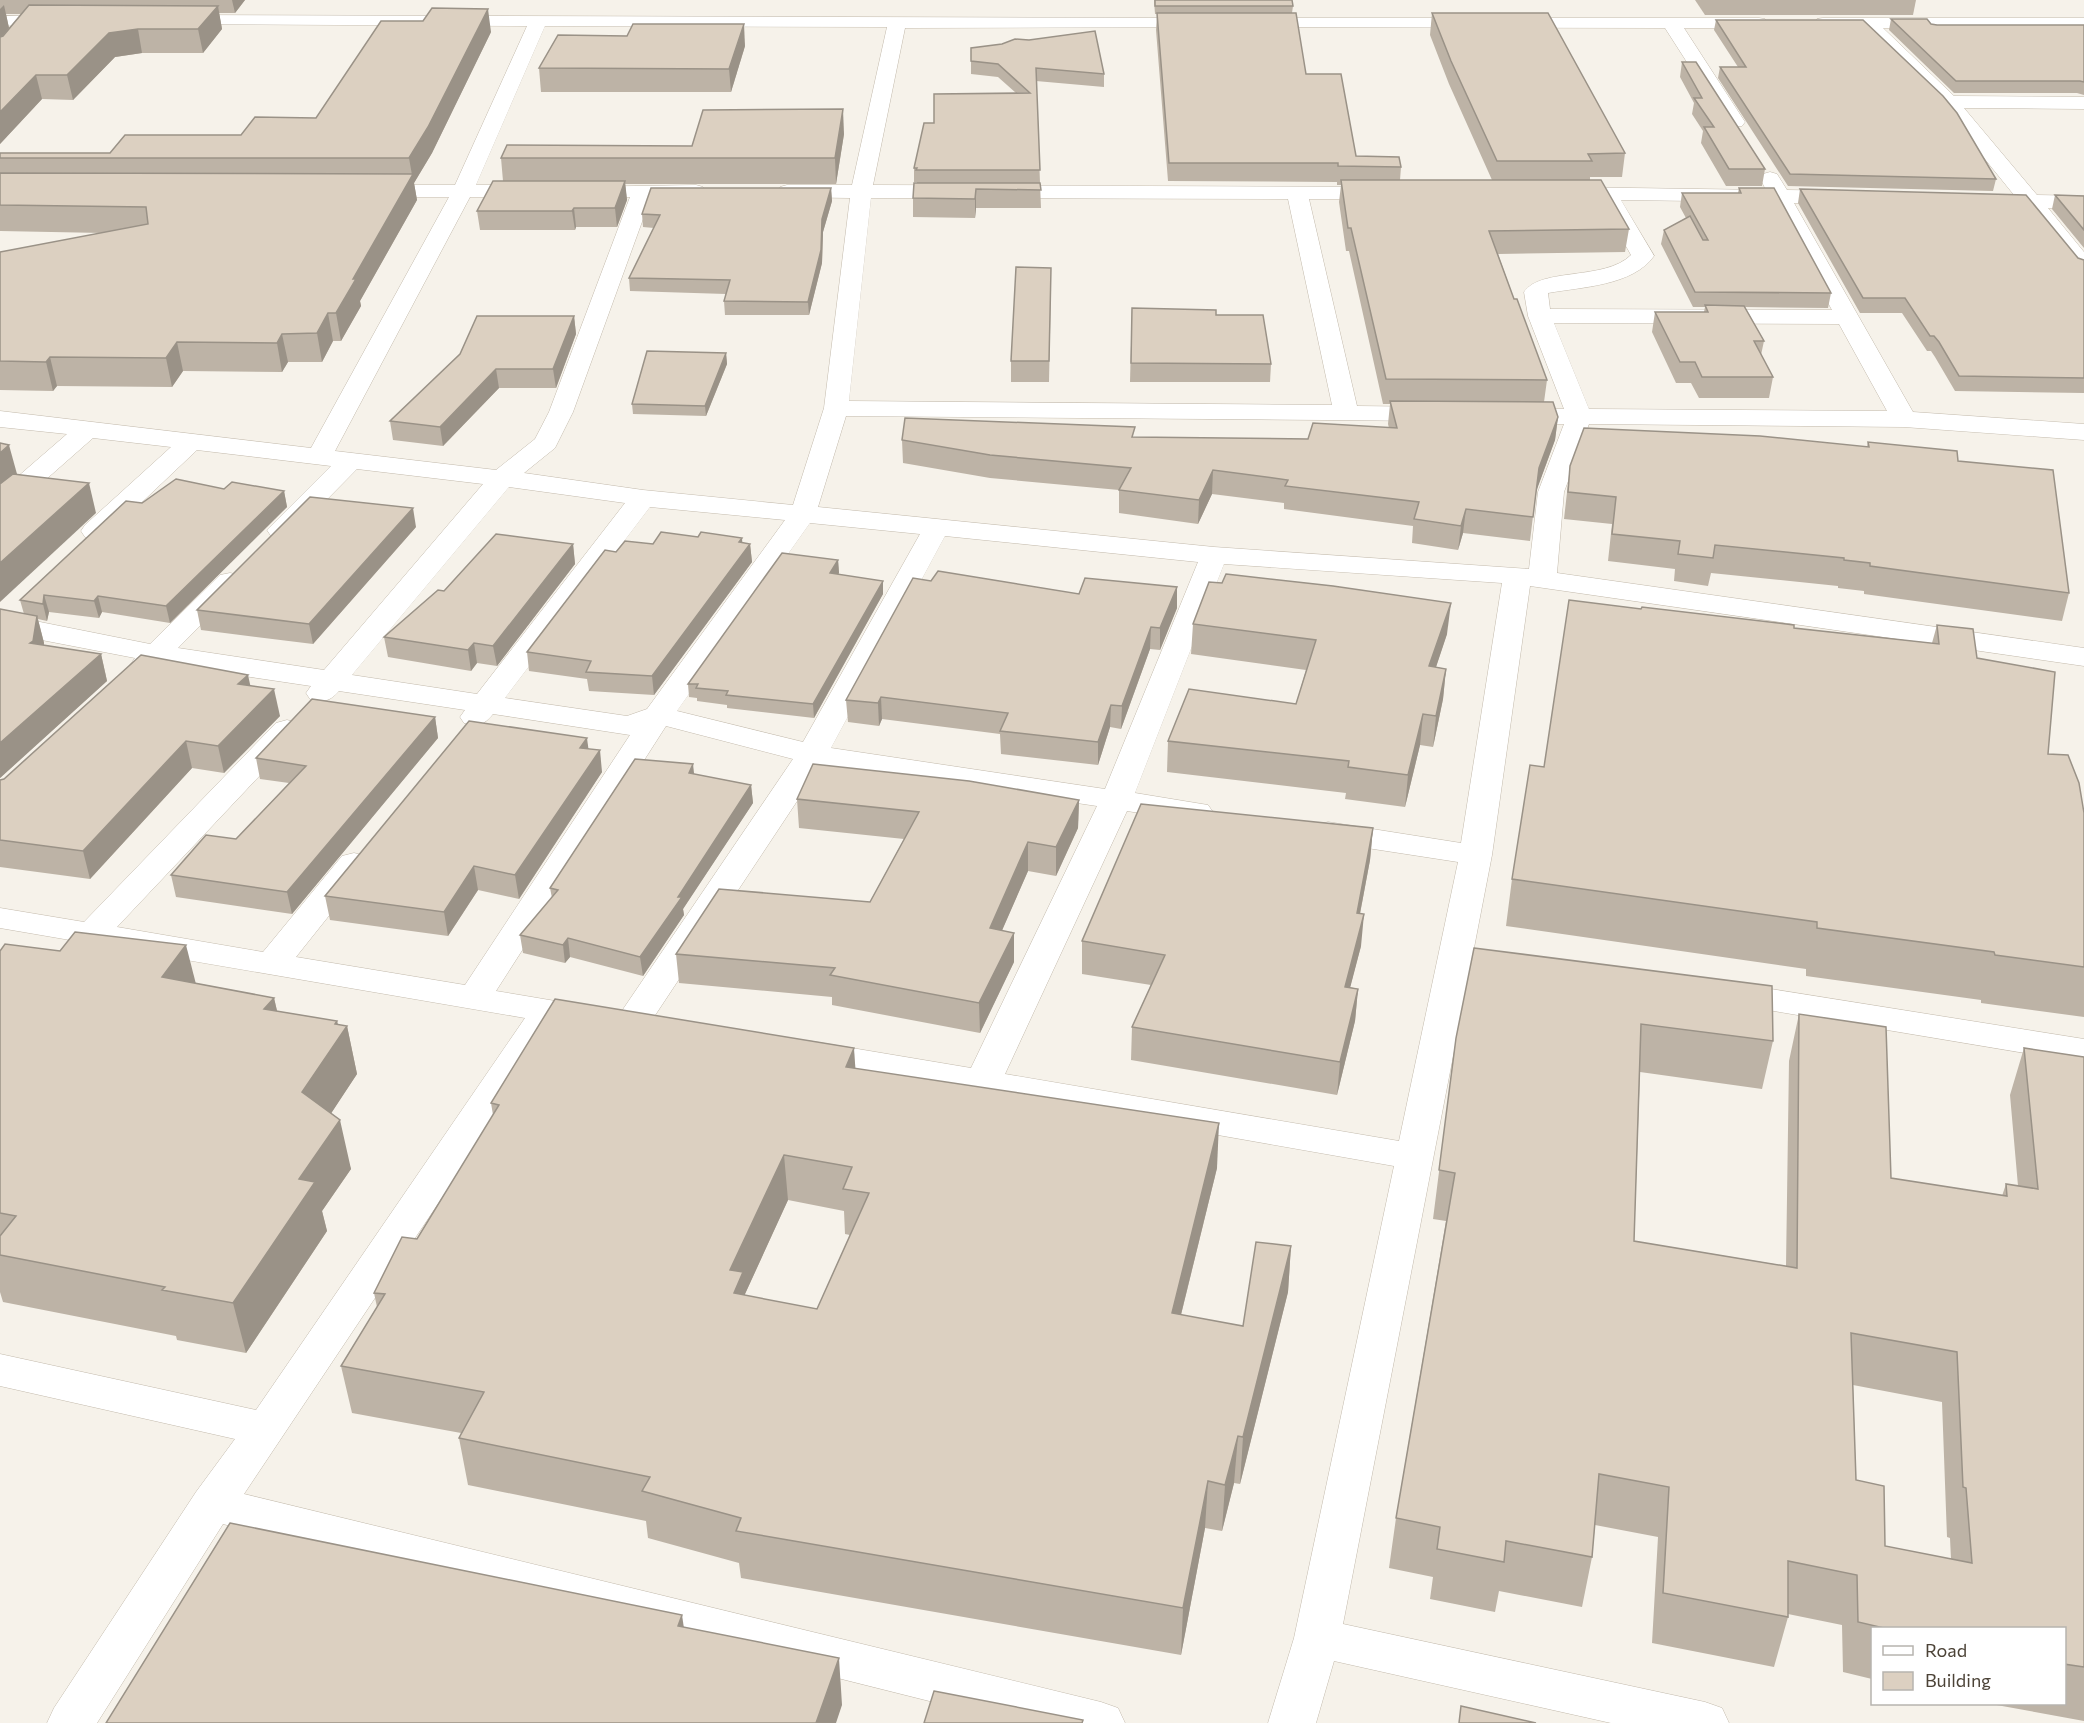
<svg xmlns="http://www.w3.org/2000/svg" width="2084" height="1723" viewBox="0 0 2084 1723" font-family="Commissioner,sans-serif">
  <style>
    .lines { fill: none; stroke-linecap: round; stroke-linejoin: round }
    .minor-casing { stroke: #c3baac; stroke-width: 1 }
    .minor { fill: #fff; fill-rule: evenodd }
    .wall { fill: #bdb3a6; fill-rule: evenodd }
    .shaded-wall { fill: #9a9287 }
    .building { fill: #dcd0c1; stroke: #9a9287; stroke-width: 1.5; fill-rule: evenodd }
  </style>
  <rect width="100%" height="100%" fill="#f6f2ea"/>
  <g class="lines">
    <defs>
      <g id="minor">
        <polygon points="61,15 67,16 70,20 67,24 0,26 0,16"/>
        <path d="M176,15l1025,3 6,1 3,4 -3,4 -302,1 -32,157 510,2 7,2 4,4 -4,4 -7,2h-74l48,207 78,1 9,2 3,5 -3,5 -9,2 -589,-5 -28,91 396,40 315,22 9,-77 26,-68h-51l-9,-3 -4,-5 4,-5 9,-3 51,1 -36,-93 -4,-24c17,-25 81,-11 107,-37l-31,-55 -43,-3 -4,-4 4,-4 7,-2 202,3 -6,-12 3,-4 7,-2 7,2 10,16 58,1 7,2 4,4 -4,4 -7,2h-51l119,209 171,12v16l-180,-13 -315,-3 -25,68 -7,81 527,75v18l-554,-80 -38,269 -149,769 362,78 17,6 7,15h-118l-277,-62 -18,62h-48l26,-85 100,-472 -597,-105 -5,-8 5,-8 13,-4 161,27 126,-262 -276,-41 -177,267 -13,3 -13,-3 -5,-8 180,-265 -127,-33 -170,265 95,16 13,3 5,8 -5,8 -13,3 -33,-5 -314,470 857,208 17,6 7,15h-108l-794,-199 -126,199h-50l7,-15 142,-216 39,-53 -235,-53v-32l256,56 269,-392 -525,-90v-20l84,14 192,-199 11,-3 11,3 4,6 -4,6 -181,192 146,25 79,-96 12,-3 12,3 5,7 -75,94 169,28 165,-250 -137,-21c-9,11 -15,13 -29,9l-4,-6 5,-7 -126,-19c-9,10 -15,12 -29,8l-4,-6 5,-7 -148,-22c-9,9 -16,10 -28,7l-5,-6 5,-7 -135,-26v-18l150,30 70,-69 10,-2 10,2 4,6 -66,67 146,22 159,-186 -126,-15 -66,67 -10,2 -10,-2 -4,-6 64,-64 -134,-16 -92,87 -10,2 -10,-2 -4,-6 4,-6 86,-78 -78,-9 -84,74 -9,2v-22l67,-58 -67,-7v-16l311,37 138,-251h-79l-7,-2 -3,-4 3,-4 7,-2h85l72,-159 -357,-2 -3,-4 3,-4zM545,26l342,1 -35,158h-65l-7,2 -3,4 3,4 7,2 63,1 -26,210 -31,97 -150,-15 -119,-17 31,-25 18,-36 78,-215 52,-2 3,-4 -3,-4 -7,-2 -123,2 -3,4 3,4 7,2h50l-81,215 -14,27 -39,31 -161,-19 135,-254h61l7,-2 3,-4 -3,-4 -7,-2h-55zM871,198l417,1 44,206 -483,-4zM1621,200l152,2 59,108 -282,-1 -2,-16c33,-6 85,-7 106,-37zM1554,323l285,1 48,87 -298,-2zM509,487l116,16 -148,191 -125,-19zM650,507l135,13 -138,189 -20,7 -122,-18zM810,523l110,11 -117,208 -126,-31zM945,536l253,26 -93,227 -274,-41zM1224,564l278,19 -41,260 -133,-21 -11,3 -5,7 5,7 11,3 130,20 -59,279 -394,-67 122,-263 70,11 11,-3 5,-7 -5,-7 -73,-12z"/>
        <polygon points="1253,18 1759,18 1765,19 1768,23 1765,27 1759,28 1684,28 1745,122 1742,126 1728,126 1665,28 1247,27 1244,23 1247,19"/>
        <polygon points="1823,18 2084,18 2084,28 1883,28 1954,96 2084,97 2084,109 1964,108 2037,195 2084,196 2084,208 2048,208 2084,252 2084,273 2076,271 2025,208 1980,205 1976,201 1980,197 2014,195 1942,106 1862,28 1817,27 1814,23 1817,19"/>
        <polygon points="1727,982 2084,1039 2084,1063 1714,1001 1709,993 1714,985"/>
      </g>
    </defs>
    <!-- minor casing -->
    <use href="#minor" class="minor-casing"/>
    <!-- minor -->
    <use href="#minor" class="minor"/>
  </g>
  <!-- wall -->
  <g class="wall">
    <path d="M0,0h245l-10,13h-16l3,16 -19,24h-61l-27,4 -42,43 -31,-1 -42,45zM6,14h15l-12,14z"/>
    <polygon points="1154,0 1292,0 1293,6 1292,13 1306,74 1356,156 1401,167 1400,180 1492,180 1449,84 1430,35 1432,13 1625,153 1622,177 1590,177 1590,180 1629,229 1625,252 1498,254 1514,299 1547,380 1544,402 1558,417 1555,440 1536,491 1530,541 1463,533 1458,550 1412,543 1413,526 1284,509 1284,503 1212,494 1198,524 1119,513 1119,490 990,478 903,463 902,440 1134,437 1308,439 1389,428 1388,424 1390,404 1383,404 1349,251 1346,251 1339,202 1341,185 1337,185 1337,182 1168,181 1156,30 1157,14 1155,14"/>
    <polygon points="1695,0 1916,0 1913,15 1705,15"/>
    <polygon points="1891,19 1937,25 2084,25 2084,95 2077,93 1954,93 1889,30"/>
    <polygon points="1716,20 1996,179 1993,191 1788,186 1718,78 1720,67 1738,67 1714,30"/>
    <polygon points="491,32 432,153 414,183 417,200 360,301 361,306 341,341 333,341 322,362 288,362 282,372 183,371 172,387 57,386 53,391 0,390 0,252 103,233 0,231 0,153 110,153 241,135 316,118"/>
    <polygon points="745,46 731,92 541,92 539,68"/>
    <polygon points="971,48 1104,74 1104,87 1036,81 1041,208 976,208 975,218 913,217 913,198 917,183 917,182 914,182 914,168 934,123 1016,93 998,77 971,74"/>
    <polygon points="1682,62 1765,169 1762,186 1726,186 1701,143 1703,131 1692,114 1694,103 1680,77"/>
    <polygon points="844,134 836,184 625,184 627,200 617,227 576,227 575,230 480,230 477,211 503,181 501,158 692,146"/>
    <polygon points="831,188 832,201 823,232 822,263 809,315 725,315 724,301 726,294 630,291 629,278 654,228 643,227 642,214"/>
    <polygon points="1739,188 1831,293 1828,308 1745,307 1764,341 1761,355 1773,377 1769,398 1699,398 1691,383 1676,383 1652,332 1655,312 1704,312 1705,307 1693,307 1661,244 1664,230 1686,218 1680,207 1682,193 1738,193"/>
    <polygon points="1800,189 2084,260 2084,393 1955,391 1935,357 1931,351 1927,351 1902,313 1860,313 1798,203"/>
    <polygon points="2055,195 2084,196 2084,248 2052,209"/>
    <polygon points="1051,288 1049,382 1011,382 1011,361"/>
    <polygon points="1132,308 1216,315 1271,364 1270,382 1130,382"/>
    <polygon points="574,316 576,334 556,388 499,388 443,446 393,440 390,421"/>
    <polygon points="726,353 727,364 706,416 633,414 632,404"/>
    <polygon points="1868,442 1958,461 2069,593 2062,621 1864,594 1864,591 1838,588 1838,586 1711,573 1708,586 1674,581 1675,569 1608,561 1612,524 1564,519 1570,466 1867,447"/>
    <polygon points="224,489 284,491 287,507 170,623 102,612 99,618 49,612 47,621 38,619 44,643 44,645 101,654 107,681 0,778 0,609 24,614 20,600 142,503"/>
    <polygon points="416,527 313,644 201,630 197,610"/>
    <polygon points="698,537 742,538 742,543 750,544 752,562 654,695 589,691 587,679 529,671 527,652 616,552 653,544"/>
    <polygon points="573,544 575,564 497,666 477,663 471,671 388,657 384,637 444,591"/>
    <polygon points="838,560 839,573 838,574 883,594 814,718 727,708 727,705 697,701 697,698 689,697 688,684"/>
    <polygon points="931,581 1079,594 1177,608 1160,650 1150,649 1121,729 1110,727 1098,765 1001,754 1000,734 882,719 879,726 848,722 846,700"/>
    <polygon points="1193,624 1447,634 1436,667 1446,669 1443,699 1433,747 1420,745 1405,807 1345,799 1346,793 1167,772 1168,741 1296,704 1306,670 1191,654"/>
    <polygon points="1937,625 1977,658 2048,754 2084,813 2084,1017 1981,1003 1981,1000 1806,976 1806,969 1506,926 1512,879 1544,767 1794,628 1932,643"/>
    <polygon points="250,686 280,716 224,773 192,768 90,879 0,867 0,780"/>
    <polygon points="435,717 438,738 292,914 176,897 171,875 236,839 289,783 260,779 256,758"/>
    <polygon points="588,748 602,772 519,899 478,890 448,936 330,920 325,896"/>
    <polygon points="694,774 751,785 753,803 683,909 684,915 643,976 570,957 565,963 523,953 520,935 552,898 550,888"/>
    <polygon points="797,799 1079,800 1078,828 1056,876 1028,871 1002,930 1014,962 980,1033 832,1005 832,997 679,983 676,954 870,902 904,839 799,828"/>
    <polygon points="1373,828 1370,860 1360,914 1361,946 1350,987 1358,989 1355,1021 1337,1095 1131,1060 1132,1027 1151,985 1082,974 1082,941"/>
    <path d="M1474,948l299,93 -11,48 -122,-17 -6,169 152,25 3,-205 10,-47 92,164 111,18 4,-12 12,2 -8,-91 14,-47 60,9v664l-93,-17h73v-75h-192v50l-29,-7 -1,-47 -54,-11v3l-14,50 -122,-24 6,-106 -63,-12 -3,32 -10,50 -83,-16 -4,21 -65,-13 3,-22 -44,-9 7,-50 50,-297 -13,-2 23,-181zM1853,1385l89,17 5,135 3,1 1,21 -66,-13 -29,-66z"/>
    <polygon points="0,951 195,983 274,998 277,1011 337,1021 338,1025 347,1026 357,1074 331,1113 351,1169 322,1211 327,1231 246,1353 177,1340 176,1336 3,1302 0,1292"/>
    <path d="M855,1068l362,100 -36,147 62,11 48,-80 -3,46 -48,192 -6,-1 -12,48 -17,-3 -24,127 -440,-77 -2,-15 -91,-25 -2,-17 -178,-36 -9,-47 2,-5 -109,-20 -11,-47 36,-59 -3,-14 43,-54 76,-124 -2,-12zM788,1200l56,11 1,23 5,1 -33,74 -72,-13v-2z"/>
  </g>
  <!-- shaded-wall -->
  <g class="shaded-wall">
    <polygon points="232,0 245,0 235,13"/>
    <polygon points="4,5 9,28 0,39 0,9"/>
    <polygon points="218,6 222,29 203,53 198,29"/>
    <polygon points="488,9 491,32 432,153 414,183 417,200 360,301 361,306 341,341 336,313 353,279 412,175 409,158"/>
    <polygon points="744,24 745,46 731,92 729,69"/>
    <polygon points="138,29 142,53 115,57 73,100 67,75 109,33"/>
    <polygon points="36,75 42,99 0,144 0,112"/>
    <polygon points="843,109 844,134 836,184 835,158"/>
    <polygon points="625,181 627,200 617,227 615,208"/>
    <polygon points="831,188 832,201 823,232 822,263 809,315 808,302 822,219"/>
    <polygon points="976,189 976,208 975,218 975,199"/>
    <polygon points="574,208 576,227 575,230 572,211"/>
    <polygon points="328,313 333,341 322,362 317,333"/>
    <polygon points="574,316 576,334 556,388 553,369"/>
    <polygon points="282,334 288,362 282,372 277,343"/>
    <polygon points="177,342 183,371 172,387 166,358"/>
    <polygon points="726,353 727,364 706,416 705,406"/>
    <polygon points="50,357 57,386 53,391 46,362"/>
    <polygon points="496,369 499,388 443,446 440,427"/>
    <polygon points="1558,417 1555,440 1536,492 1539,468"/>
    <polygon points="9,445 17,474 0,490 0,453"/>
    <polygon points="1213,470 1212,494 1198,524 1199,500"/>
    <polygon points="89,483 96,513 0,602 0,563"/>
    <polygon points="284,491 287,507 170,623 166,606"/>
    <polygon points="413,508 416,527 313,644 309,624"/>
    <polygon points="1466,509 1463,533 1458,550 1461,526"/>
    <polygon points="742,538 743,554 750,544 752,562 654,695 652,676"/>
    <polygon points="573,544 575,564 497,666 493,646"/>
    <polygon points="838,560 839,573 831,586 830,573"/>
    <polygon points="883,581 883,594 814,718 813,704"/>
    <polygon points="1177,587 1177,608 1160,650 1160,628"/>
    <polygon points="44,595 49,612 47,621 43,604"/>
    <polygon points="98,596 102,612 99,618 94,601"/>
    <polygon points="1451,603 1447,634 1426,697 1429,666"/>
    <polygon points="37,616 44,643 40,667 30,643"/>
    <polygon points="1151,627 1150,649 1121,729 1122,706"/>
    <polygon points="474,643 477,663 471,671 468,650"/>
    <polygon points="101,654 107,681 0,778 0,743"/>
    <polygon points="1446,669 1443,699 1433,747 1436,716"/>
    <polygon points="248,675 254,702 238,684"/>
    <polygon points="274,689 280,716 224,773 218,746"/>
    <polygon points="881,697 882,719 879,726 878,703"/>
    <polygon points="1111,705 1110,727 1098,765 1098,742"/>
    <polygon points="1423,714 1420,745 1405,807 1408,775"/>
    <polygon points="435,717 438,738 292,914 287,892"/>
    <polygon points="587,738 590,761 580,748"/>
    <polygon points="186,741 192,768 90,879 83,851"/>
    <polygon points="600,750 602,772 519,899 515,875"/>
    <polygon points="693,764 695,782 689,773"/>
    <polygon points="751,785 753,803 683,909 684,915 643,976 640,957 678,897"/>
    <polygon points="1079,800 1078,828 1056,876 1056,847"/>
    <polygon points="1373,828 1370,860 1354,945 1357,913"/>
    <polygon points="1028,842 1028,871 990,958 990,928"/>
    <polygon points="474,866 478,890 448,936 444,912"/>
    <polygon points="1364,914 1361,946 1342,1019 1345,987"/>
    <polygon points="1014,933 1014,962 980,1033 979,1003"/>
    <polygon points="568,938 570,957 565,963 563,945"/>
    <polygon points="186,945 198,992 162,977"/>
    <polygon points="1358,989 1355,1021 1337,1095 1340,1062"/>
    <polygon points="274,998 285,1045 264,1009"/>
    <polygon points="337,1021 340,1036 347,1026 357,1074 313,1141 302,1092"/>
    <polygon points="854,1048 857,1092 846,1067"/>
    <polygon points="340,1120 351,1169 322,1211 327,1231 246,1353 233,1303 299,1179"/>
    <polygon points="1219,1123 1217,1168 1170,1359 1172,1313"/>
    <polygon points="784,1155 788,1200 745,1294 747,1318 738,1339 730,1270"/>
    <polygon points="1291,1246 1288,1292 1240,1484 1243,1437"/>
    <polygon points="1238,1436 1234,1483 1222,1531 1225,1485"/>
    <polygon points="1208,1481 1205,1528 1181,1655 1183,1608"/>
    <polygon points="682,1615 689,1662 678,1626"/>
    <polygon points="839,1658 842,1705 836,1723 816,1723"/>
  </g>
  <!-- building -->
  <g class="building">
    <polygon points="1155,0 1292,0 1293,6 1155,6"/>
    <polygon points="29,5 218,6 198,29 138,29 109,33 67,75 36,75 0,112 0,37 3,36"/>
    <polygon points="432,8 488,9 428,127 409,158 0,158 0,153 110,153 125,135 241,135 255,117 316,118 381,21 423,21"/>
    <polygon points="1157,13 1296,13 1306,74 1341,74 1356,156 1399,157 1401,167 1338,166 1338,163 1169,163"/>
    <polygon points="1432,13 1548,13 1625,153 1588,154 1592,161 1497,161 1451,61"/>
    <polygon points="1891,19 1927,19 1931,24 1937,25 2084,25 2084,82 2080,81 1956,81"/>
    <polygon points="1716,20 1863,20 1943,96 1957,113 1996,179 1790,174 1720,67 1746,67"/>
    <polygon points="633,24 744,24 729,69 539,68 558,35 627,36"/>
    <polygon points="1095,31 1104,74 1036,68 1040,170 916,170 917,168 914,168 924,123 934,123 934,94 1030,93 998,64 971,61 971,48 1002,44 1015,39 1029,40"/>
    <polygon points="1682,62 1696,62 1765,169 1729,169 1704,127 1714,127 1694,98 1702,98"/>
    <polygon points="843,109 835,158 501,158 507,145 692,146 703,110"/>
    <polygon points="0,173 413,174 353,279 356,279 336,313 328,313 317,333 282,334 277,343 177,342 166,358 50,357 46,362 0,361 0,252 148,224 146,207 0,205"/>
    <polygon points="1341,180 1601,180 1629,229 1489,231 1514,299 1517,299 1547,380 1386,379 1351,228 1348,228"/>
    <polygon points="493,181 625,181 615,208 574,208 572,211 477,211"/>
    <polygon points="914,183 1040,183 1041,190 976,189 975,199 913,198"/>
    <polygon points="651,188 831,188 822,219 821,250 808,302 724,301 730,280 629,278 660,215 642,214"/>
    <polygon points="1739,188 1774,188 1831,293 1695,292 1664,230 1690,216 1703,240 1708,240 1682,193 1741,193"/>
    <polygon points="1800,189 2026,195 2078,258 2084,260 2084,378 1959,376 1939,342 1934,336 1930,336 1905,298 1863,298"/>
    <polygon points="2055,195 2084,196 2084,230"/>
    <polygon points="1016,267 1051,268 1049,361 1011,361"/>
    <polygon points="1705,305 1744,306 1764,341 1754,341 1773,377 1702,377 1695,362 1680,362 1655,312 1708,312"/>
    <polygon points="1132,308 1216,310 1216,315 1263,315 1271,364 1131,363"/>
    <polygon points="477,316 574,316 553,369 496,369 440,427 390,421 460,354"/>
    <polygon points="647,351 726,353 705,406 632,404"/>
    <polygon points="1390,401 1553,402 1558,417 1539,468 1533,517 1466,509 1461,526 1414,519 1419,502 1285,486 1288,480 1213,470 1199,500 1119,490 1131,468 990,455 902,440 905,418 1135,427 1132,437 1308,439 1313,423 1397,428"/>
    <polygon points="1584,428 1760,436 1869,447 1868,442 1957,451 1958,461 2053,470 2069,593 1870,566 1870,563 1844,560 1844,558 1715,545 1713,558 1678,554 1680,541 1612,534 1616,497 1568,492 1570,466"/>
    <polygon points="0,443 9,445 0,453"/>
    <polygon points="13,474 89,483 0,563 0,484"/>
    <polygon points="176,479 224,489 232,482 284,491 166,606 98,596 94,601 44,595 43,604 20,600 126,501 142,503"/>
    <polygon points="310,497 413,508 309,624 197,610"/>
    <polygon points="661,532 698,537 701,532 742,538 739,542 750,544 652,676 586,672 591,661 527,652 605,550 616,552 625,541 653,544"/>
    <polygon points="496,534 573,544 493,646 474,643 468,650 384,637 438,590 444,591"/>
    <polygon points="782,553 838,560 830,573 883,581 813,704 726,695 728,691 696,688 698,684 688,684"/>
    <polygon points="938,571 1079,594 1085,578 1177,587 1160,628 1151,627 1122,706 1111,705 1098,742 1000,731 1008,713 881,697 878,703 846,700 913,578 931,581"/>
    <polygon points="1226,574 1333,586 1451,603 1429,666 1446,669 1436,716 1423,714 1408,775 1348,767 1349,761 1168,741 1189,689 1296,704 1316,640 1193,624 1209,582 1222,583"/>
    <polygon points="1569,600 1641,609 1642,607 1794,625 1794,628 1939,644 1937,625 1973,629 1977,658 2055,672 2048,754 2068,755 2079,783 2084,813 2084,967 1995,955 1994,952 1817,928 1817,922 1512,879 1530,765 1544,767"/>
    <polygon points="0,609 37,616 33,641 30,643 101,654 0,743"/>
    <polygon points="141,655 248,675 238,684 274,689 218,746 186,741 83,851 0,840 0,780 4,779"/>
    <polygon points="312,699 435,717 287,892 171,875 206,835 236,839 306,766 256,758"/>
    <polygon points="469,721 587,738 580,748 600,750 515,875 474,866 444,912 325,896"/>
    <polygon points="635,759 693,764 689,773 751,785 678,897 682,897 640,957 568,938 563,945 520,935 558,890 550,888"/>
    <polygon points="813,764 969,781 1079,800 1056,847 1028,842 990,928 1014,933 979,1003 830,975 835,968 676,954 719,889 870,902 919,812 797,799"/>
    <polygon points="1141,804 1373,828 1357,913 1364,914 1345,987 1358,989 1340,1062 1132,1027 1165,955 1082,941"/>
    <polygon points="75,932 186,945 162,977 274,998 264,1009 337,1021 335,1024 347,1026 302,1092 340,1120 299,1179 315,1182 233,1303 162,1290 165,1287 0,1255 0,1236 16,1216 0,1213 0,951 5,944 60,951"/>
    <path d="M1474,948l298,38 1,55 -132,-17 -7,217 163,27 2,-254 87,13 5,151 116,18 -1,-12 32,5 -14,-141 60,9v610l-20,-3v-35h-176l-30,-7 -1,-47 -69,-14v56l-125,-24 6,-106 -70,-13 -7,83 -86,-16 -2,21 -67,-13 3,-22 -44,-9 59,-345 -16,-3 17,-132zM1851,1333l106,19 6,135 3,1 6,75 -87,-17 -1,-60 -28,-6z"/>
    <path d="M555,999l299,49 -8,19 373,56 -47,190 71,13 13,-84 35,4 -48,191 -5,-1 -13,49 -17,-4 -25,127 -447,-77 5,-13 -99,-27 8,-14 -191,-39 25,-46 -143,-26 44,-72 -11,-1 28,-56 15,2 82,-134 -8,-2zM784,1155l68,12 -9,22 26,4 -52,116 -83,-16 9,-21 -13,-2z"/>
    <polygon points="230,1523 682,1615 678,1626 839,1658 816,1723 106,1723"/>
    <polygon points="934,1691 1083,1720 1082,1723 924,1723"/>
    <polygon points="1461,1706 1536,1723 1459,1723"/>
  </g>
  <!-- legend -->
  <rect x="1871" y="1627" width="195" height="78" fill="#ffffff" stroke="#b7b4af" stroke-width="1.5"/>
  <rect x="1883" y="1646" width="30" height="9" fill="#ffffff" stroke="#b7b4af" stroke-width="1.5"/>
  <text x="1925" y="1657" font-size="18" fill="#4c4337">Road</text>
  <rect x="1883" y="1672" width="30" height="18" fill="#dcd0c1" stroke="#b7b4af" stroke-width="1.5"/>
  <text x="1925" y="1687" font-size="18" fill="#4c4337">Building</text>
</svg>
